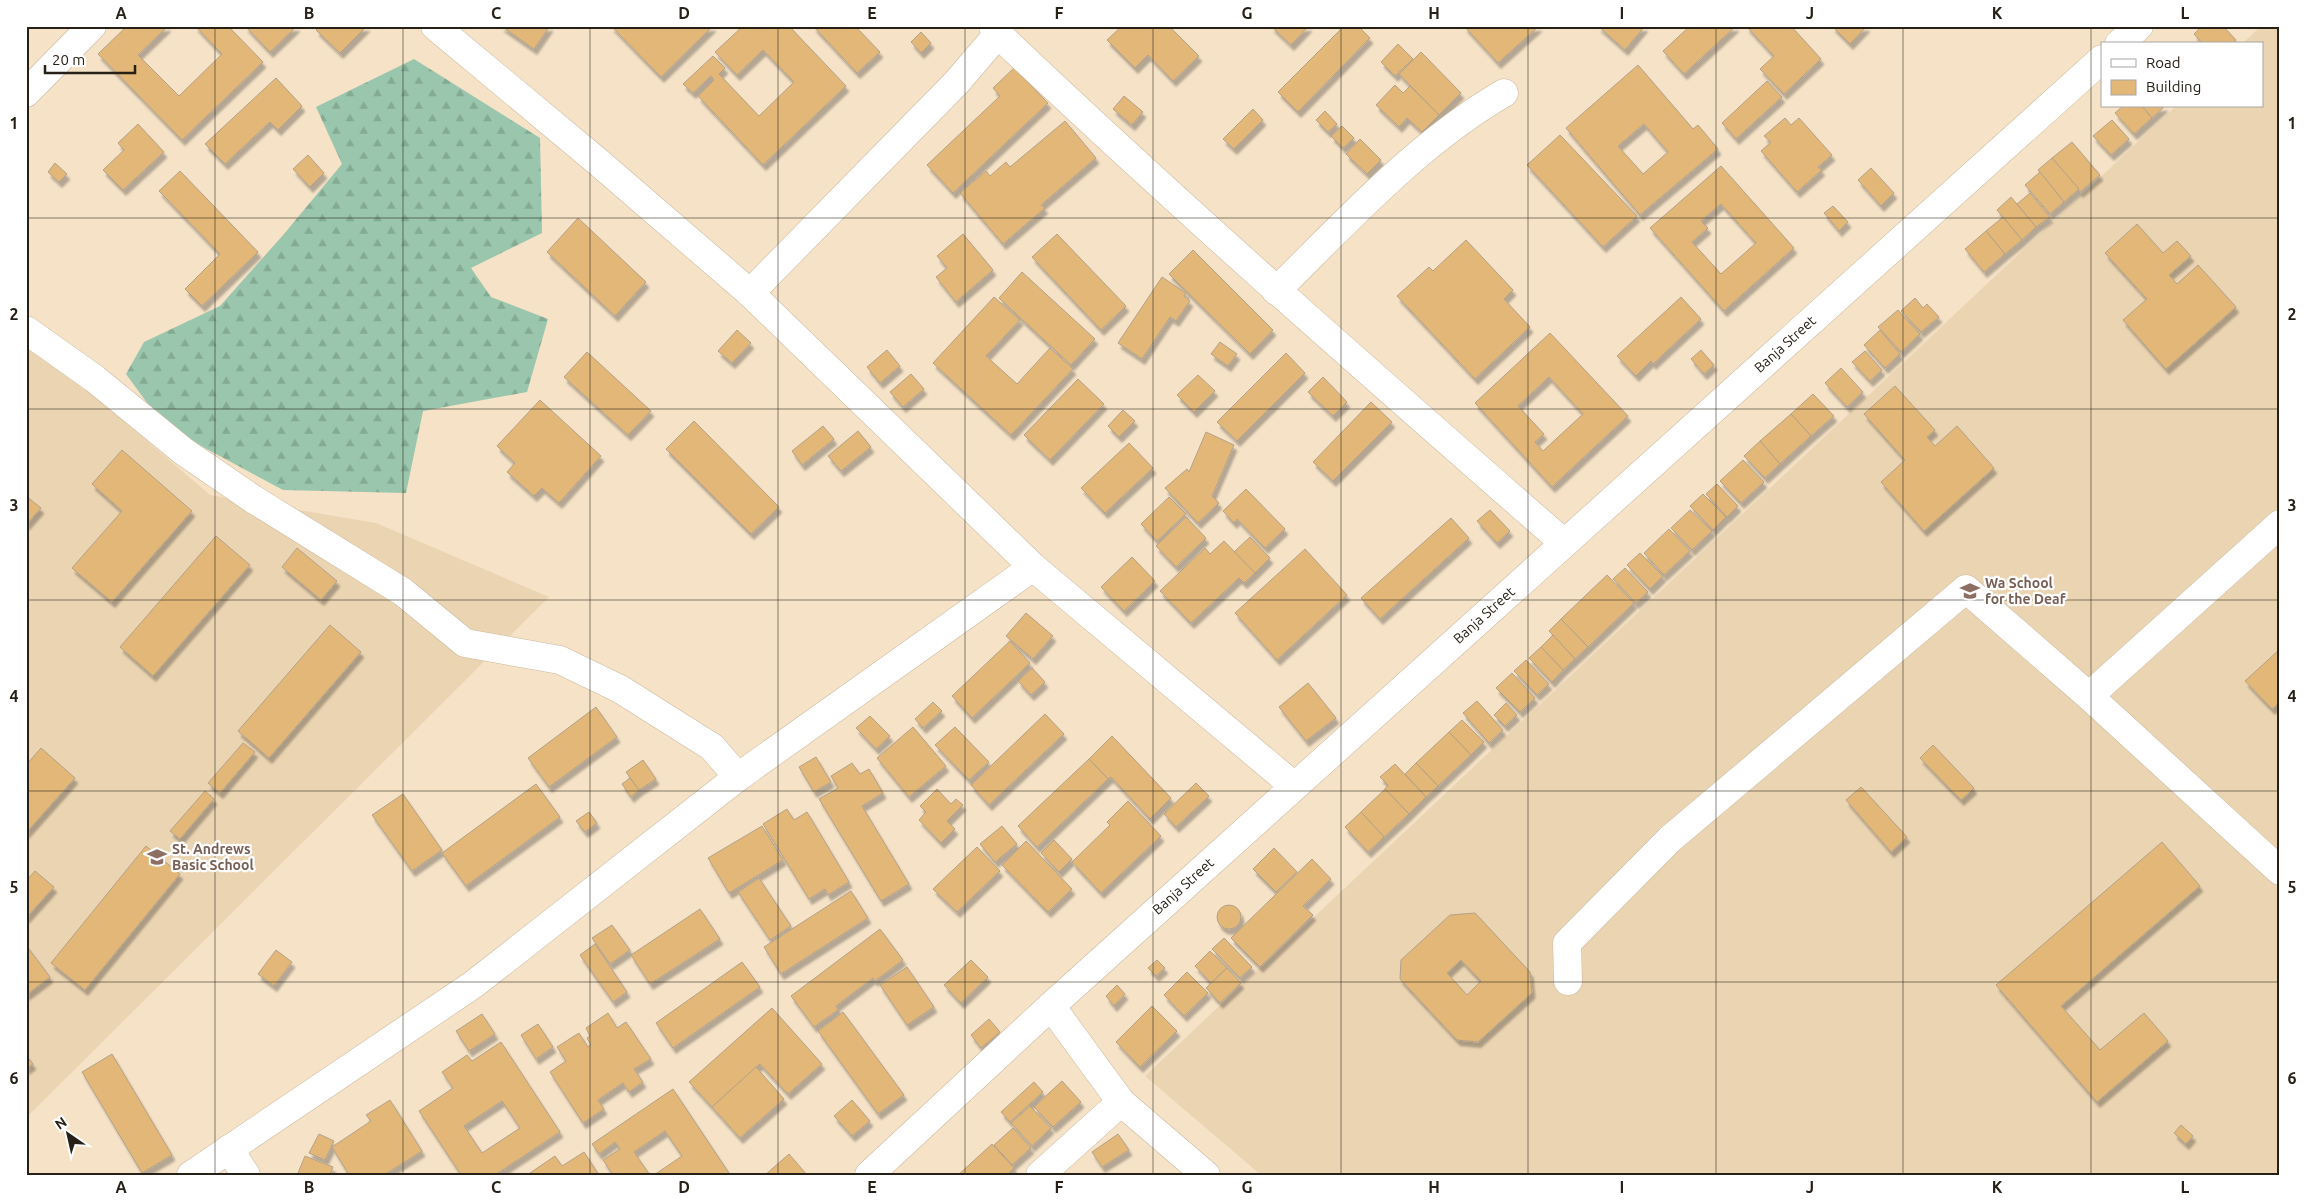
<svg xmlns="http://www.w3.org/2000/svg" width="2306" height="1201" viewBox="0 0 2306 1201" font-family="Ubuntu,sans-serif">
  <style>
    .built { fill: #ebd4b2 }
    .forest { fill: url(#forest-firs) }
    .building { fill: #e2b778; stroke: #b3a188; fill-rule: evenodd; filter: url(#shadow) }
    .lines { fill: none; stroke-linecap: round; stroke-linejoin: round }
    .minor-casing { stroke: #cab89e; stroke-width: 29 }
    .minor { stroke: #fff; stroke-width: 28 }
    .grid { fill: none; stroke: #262016; stroke-width: 1; stroke-opacity: 0.55 }
    .labels { text-anchor: middle; stroke-width: 4.5; stroke-linejoin: round; paint-order: stroke }
    .street-label { font-size: 14px; fill: #262016; stroke: #fff }
    .education-label { font-size: 14px; font-weight: bold; fill: #785e54; stroke: #fff; text-anchor: start }
    .neatline { fill: none; stroke: #262016; stroke-width: 2 }
    .grid-label { font-size: 16px; text-anchor: middle; font-weight: bold; fill: #262016 }
  </style>
  <defs>
    <pattern id="forest-firs" width="22" height="20" patternUnits="userSpaceOnUse" patternTransform="scale(1.25)"><rect width="22" height="20" fill="#99c6ad"/><path d="M5 1l3.5 6h-7zM16 11l3.5 6h-7z" fill="#84aa94"/></pattern>
    <filter id="shadow"><feDropShadow dx="3" dy="5.5" stdDeviation="1" flood-color="#0004"/></filter>
  </defs>
  <rect width="100%" height="100%" fill="#f5e2c7"/>
  <!-- built -->
  <g class="built">
    <polygon points="2261,26 2280,26 2280,1175 1261,1175 1145,1076 2176,106 2262,106 2262,44 2242,44"/>
    <polygon points="26,337 210,495 376,523 549,597 26,1118"/>
  </g>
  <!-- forest -->
  <polygon class="forest" points="414,59 540,138 542,233 471,268 491,297 548,319 527,392 423,411 406,493 283,490 164,426 126,374 144,342 220,306 284,234 342,164 316,107"/>
  <!-- building -->
  <g class="building">
    <polygon points="127,26 168,26 138,55 179,96 222,54 195,26 228,26 263,62 182,140 98,54"/>
    <polygon points="245,26 297,26 270,52"/>
    <polygon points="320,26 367,26 340,53 316,30"/>
    <polygon points="501,26 550,26 534,49"/>
    <polygon points="611,26 713,26 661,77"/>
    <polygon points="743,26 789,26 846,86 763,165 698,96 714,80 711,76 693,93 683,84 713,56 725,68 719,74 759,116 794,82 763,50 737,75 715,52"/>
    <polygon points="813,26 855,26 880,52 857,73"/>
    <polygon points="1122,26 1169,26 1199,56 1173,81 1148,55 1135,68 1107,40"/>
    <polygon points="1271,26 1309,26 1291,45"/>
    <polygon points="1344,26 1358,26 1370,38 1298,112 1278,92"/>
    <polygon points="1464,26 1539,26 1498,63"/>
    <polygon points="1598,26 1645,26 1625,50"/>
    <polygon points="1690,26 1736,26 1684,74 1663,51"/>
    <polygon points="1746,26 1791,26 1821,59 1784,94 1760,69 1774,56"/>
    <polygon points="1832,26 1867,26 1850,44"/>
    <polygon points="2202,26 2223,26 2236,40 2232,44 2203,44 2194,34"/>
    <polygon points="921,32 931,43 921,53 911,42"/>
    <polygon points="1398,44 1413,59 1395,76 1381,62"/>
    <polygon points="1421,52 1461,93 1439,115 1399,74"/>
    <path d="M1638,65l55,64 5,-4 20,24 -78,66 -74,-87zM1644,124l24,28 -25,22 -25,-28z"/>
    <polygon points="1014,68 1048,103 953,193 927,165 1000,96 993,88"/>
    <polygon points="276,78 302,106 278,130 270,122 225,164 205,144"/>
    <polygon points="1767,81 1782,97 1736,139 1722,123"/>
    <polygon points="1395,85 1403,93 1410,86 1439,115 1422,132 1407,118 1399,127 1376,105"/>
    <polygon points="1124,96 1143,112 1132,125 1113,109"/>
    <polygon points="2123,106 2142,106 2152,118 2134,134 2115,113"/>
    <polygon points="2142,106 2165,106 2152,118"/>
    <polygon points="1253,109 1263,120 1234,149 1223,139"/>
    <polygon points="1325,111 1337,124 1328,132 1316,120"/>
    <polygon points="1785,118 1791,125 1799,118 1832,155 1818,167 1822,170 1797,192 1761,151 1771,142 1764,136"/>
    <polygon points="2112,120 2129,139 2111,155 2093,136"/>
    <polygon points="1065,121 1096,158 1041,205 1045,208 1003,244 960,193 986,171 990,176 1006,162 1010,167"/>
    <polygon points="138,124 164,152 123,190 103,170 124,150 118,143"/>
    <polygon points="1342,126 1354,138 1343,148 1331,136"/>
    <polygon points="1560,135 1637,216 1603,247 1527,165"/>
    <polygon points="1360,139 1381,160 1367,174 1346,154"/>
    <polygon points="2072,142 2100,175 2080,192 2052,158"/>
    <polygon points="308,155 324,173 310,187 293,169"/>
    <polygon points="2052,158 2079,189 2064,202 2038,170"/>
    <polygon points="55,163 67,174 59,182 48,172"/>
    <path d="M1721,166l73,82 -70,63 -74,-83zM1721,204l35,39 -35,31 -29,-32 16,-14 -7,-7z"/>
    <polygon points="1871,168 1894,193 1881,206 1858,180"/>
    <polygon points="180,171 258,252 202,306 185,289 220,254 159,191"/>
    <polygon points="2040,172 2064,202 2050,214 2025,185"/>
    <polygon points="2030,193 2050,217 2036,227 2017,204"/>
    <polygon points="2011,197 2036,227 2022,240 1997,210"/>
    <polygon points="1833,206 1848,222 1839,231 1824,213"/>
    <polygon points="2003,217 2022,240 2005,254 1986,231"/>
    <polygon points="578,218 646,282 615,316 547,252"/>
    <polygon points="2137,224 2163,253 2177,241 2191,256 2169,275 2177,284 2198,265 2236,307 2166,369 2123,320 2147,299 2105,253"/>
    <polygon points="1986,231 2005,254 1984,272 1965,249"/>
    <polygon points="963,234 993,270 956,302 936,277 947,268 937,256"/>
    <polygon points="1057,234 1126,306 1101,330 1032,257"/>
    <polygon points="1466,240 1513,290 1504,299 1530,327 1475,379 1397,296 1429,267 1433,271"/>
    <polygon points="1193,250 1273,330 1250,354 1169,274"/>
    <polygon points="1022,272 1095,339 1071,365 999,298"/>
    <polygon points="1162,277 1186,293 1184,296 1190,301 1176,321 1170,317 1142,359 1118,343"/>
    <polygon points="994,297 1020,320 986,356 1017,384 1050,348 1073,369 1011,435 933,363"/>
    <polygon points="1681,297 1701,319 1653,364 1651,361 1636,376 1617,356"/>
    <polygon points="1915,298 1923,308 1927,304 1939,317 1921,332 1901,311"/>
    <polygon points="1898,310 1920,334 1901,352 1878,327"/>
    <polygon points="737,330 751,343 732,363 718,351"/>
    <polygon points="1880,330 1900,354 1885,368 1864,345"/>
    <path d="M1550,333l78,83 -76,71 -77,-84zM1549,377l34,37 -40,37 -8,-9 9,-8 -26,-28z"/>
    <polygon points="1220,342 1237,354 1228,366 1211,354"/>
    <polygon points="887,350 900,366 880,383 867,367"/>
    <polygon points="1701,350 1714,365 1704,374 1691,359"/>
    <polygon points="1865,351 1882,370 1870,381 1852,362"/>
    <polygon points="587,352 651,411 628,435 564,377"/>
    <polygon points="1286,353 1305,373 1237,441 1217,422"/>
    <polygon points="1841,368 1863,392 1847,407 1825,383"/>
    <polygon points="911,374 924,389 903,407 890,392"/>
    <polygon points="1198,375 1215,391 1194,412 1177,395"/>
    <polygon points="1323,377 1347,402 1333,416 1308,392"/>
    <polygon points="1078,379 1104,404 1050,460 1024,435"/>
    <polygon points="1895,386 1935,430 1927,437 1935,446 1957,426 1994,468 1924,531 1881,482 1905,460 1864,414"/>
    <polygon points="1813,394 1834,416 1811,436 1791,414"/>
    <polygon points="540,400 601,456 559,503 542,488 534,496 507,472 515,463 497,446"/>
    <polygon points="1371,402 1392,422 1333,481 1313,462"/>
    <polygon points="1123,410 1135,421 1119,437 1108,426"/>
    <polygon points="1791,414 1811,436 1780,464 1760,441"/>
    <polygon points="694,421 779,507 751,534 666,449"/>
    <polygon points="823,426 834,439 802,465 792,451"/>
    <polygon points="858,431 871,447 841,471 828,456"/>
    <polygon points="1206,432 1234,445 1212,496 1219,503 1198,523 1165,488 1187,469 1189,472"/>
    <polygon points="1760,441 1780,464 1765,478 1744,456"/>
    <polygon points="1129,443 1153,468 1105,513 1081,488"/>
    <polygon points="122,450 192,511 112,602 72,568 122,511 92,484"/>
    <polygon points="1743,460 1764,482 1741,503 1720,481"/>
    <polygon points="1717,484 1738,506 1727,517 1706,494"/>
    <polygon points="1246,489 1285,529 1265,548 1237,519 1234,523 1223,511"/>
    <polygon points="1703,494 1726,517 1713,530 1690,506"/>
    <polygon points="26,496 41,508 26,525"/>
    <polygon points="1169,497 1186,514 1157,541 1141,524"/>
    <polygon points="1490,510 1510,531 1497,543 1477,521"/>
    <polygon points="1690,510 1712,531 1692,550 1671,528"/>
    <polygon points="1186,517 1206,538 1176,567 1156,546"/>
    <polygon points="1451,518 1469,538 1380,619 1361,598"/>
    <polygon points="1669,529 1690,551 1664,575 1644,553"/>
    <polygon points="216,536 250,565 153,676 120,647"/>
    <polygon points="1250,537 1270,558 1255,573 1234,552"/>
    <polygon points="1224,541 1255,573 1244,583 1239,578 1191,623 1160,591 1205,548 1210,554"/>
    <polygon points="297,548 337,581 321,600 282,567"/>
    <polygon points="1305,549 1347,595 1277,660 1235,613"/>
    <polygon points="1640,553 1663,576 1650,589 1627,565"/>
    <polygon points="1132,557 1155,581 1124,611 1101,587"/>
    <polygon points="1625,568 1648,592 1636,603 1613,579"/>
    <polygon points="1607,575 1634,603 1588,647 1561,619"/>
    <polygon points="1026,613 1053,636 1033,659 1006,636"/>
    <polygon points="1561,619 1588,647 1575,659 1549,631"/>
    <polygon points="330,625 361,652 269,758 238,731"/>
    <polygon points="1553,635 1575,659 1563,670 1541,647"/>
    <polygon points="1010,641 1030,663 972,718 952,696"/>
    <polygon points="1541,647 1563,670 1552,682 1529,658"/>
    <polygon points="2280,649 2280,702 2272,709 2245,681"/>
    <polygon points="1526,660 1549,684 1537,695 1514,671"/>
    <polygon points="1032,668 1045,682 1031,695 1018,681"/>
    <polygon points="1512,673 1535,698 1520,712 1496,688"/>
    <polygon points="1308,683 1336,718 1306,741 1279,707"/>
    <polygon points="1477,701 1503,730 1489,743 1463,713"/>
    <polygon points="933,702 942,711 923,728 915,719"/>
    <polygon points="1506,703 1517,715 1505,726 1494,715"/>
    <polygon points="596,707 617,737 549,787 528,758"/>
    <polygon points="1045,714 1064,734 989,805 971,785"/>
    <polygon points="870,716 890,736 876,749 856,728"/>
    <polygon points="1462,720 1484,742 1471,755 1449,732"/>
    <polygon points="913,727 946,766 909,797 877,758"/>
    <polygon points="955,727 989,762 969,780 935,745"/>
    <polygon points="1449,732 1471,755 1438,786 1416,763"/>
    <polygon points="1112,736 1171,798 1150,819 1111,777 1108,779 1089,759"/>
    <polygon points="243,743 255,752 220,793 208,783"/>
    <polygon points="1933,745 1974,788 1961,800 1920,758"/>
    <polygon points="41,748 75,778 26,833 26,765"/>
    <polygon points="816,757 831,782 814,792 799,767"/>
    <polygon points="1089,759 1108,779 1037,847 1018,826"/>
    <polygon points="643,760 656,779 639,790 626,772"/>
    <polygon points="852,763 860,774 869,769 883,793 862,806 909,884 881,901 819,799 838,788 831,776"/>
    <polygon points="1416,763 1438,786 1426,797 1405,774"/>
    <polygon points="1395,764 1426,797 1409,814 1385,789 1388,785 1380,777"/>
    <polygon points="630,778 639,790 631,797 622,784"/>
    <polygon points="1196,783 1209,796 1176,827 1164,814"/>
    <polygon points="536,784 560,817 466,886 442,853"/>
    <polygon points="1861,787 1907,837 1891,852 1846,800"/>
    <polygon points="937,789 951,804 956,799 963,805 947,821 955,829 941,843 919,820 926,812 920,806"/>
    <polygon points="1385,789 1409,814 1384,837 1361,812"/>
    <polygon points="205,791 214,799 180,839 170,831"/>
    <polygon points="403,794 442,850 412,871 372,815"/>
    <polygon points="1128,801 1161,836 1101,893 1072,862 1110,825 1107,822"/>
    <polygon points="787,809 794,820 807,812 849,882 828,895 825,889 809,899 763,824"/>
    <polygon points="589,812 597,823 585,832 576,821"/>
    <polygon points="1361,812 1384,837 1368,852 1345,827"/>
    <polygon points="762,826 783,860 729,893 708,858"/>
    <polygon points="1002,826 1017,844 995,862 980,844"/>
    <polygon points="1054,840 1072,859 1059,872 1041,853"/>
    <polygon points="1026,841 1072,889 1048,912 1002,865"/>
    <polygon points="2162,842 2200,886 2061,1006 2100,1050 2144,1013 2168,1041 2097,1102 1996,985"/>
    <polygon points="146,846 180,874 85,990 51,963"/>
    <polygon points="977,847 1000,871 957,912 933,889"/>
    <polygon points="1274,848 1297,872 1276,892 1253,869"/>
    <polygon points="1312,859 1331,879 1303,906 1313,915 1260,967 1231,938"/>
    <polygon points="35,871 54,887 26,918 26,881"/>
    <polygon points="759,878 791,926 770,940 738,892"/>
    <polygon points="851,891 868,918 781,974 764,947"/>
    <circle cx="1229" cy="917" r="12"/>
    <polygon points="700,909 720,939 650,984 631,955"/>
    <path d="M1475,913l55,59 2,21 -54,49 -21,-2 -57,-61 1,-19 49,-45zM1461,960l20,21 -14,14 -20,-22z"/>
    <polygon points="612,925 630,950 610,964 592,938"/>
    <polygon points="880,929 903,960 875,981 873,978 836,1006 838,1010 814,1027 791,996"/>
    <polygon points="1224,938 1252,967 1240,978 1212,949"/>
    <polygon points="595,944 627,992 613,1002 580,955"/>
    <polygon points="26,945 50,977 26,995"/>
    <polygon points="276,950 292,962 274,986 258,974"/>
    <polygon points="1210,951 1227,968 1211,983 1195,966"/>
    <polygon points="971,960 988,977 961,1003 944,985"/>
    <polygon points="1157,960 1165,968 1156,976 1148,968"/>
    <polygon points="742,962 760,987 673,1048 656,1023"/>
    <polygon points="907,967 934,1007 907,1025 880,985"/>
    <polygon points="1227,968 1241,983 1220,1003 1206,988"/>
    <polygon points="1187,972 1208,993 1184,1016 1164,995"/>
    <polygon points="1117,985 1125,994 1114,1006 1106,996"/>
    <polygon points="1152,1006 1177,1031 1140,1067 1116,1042"/>
    <polygon points="772,1008 822,1064 788,1094 760,1064 712,1107 689,1082"/>
    <polygon points="843,1012 904,1095 878,1114 818,1031"/>
    <polygon points="608,1013 617,1028 626,1022 651,1059 634,1069 643,1082 629,1092 623,1083 598,1100 604,1109 583,1123 550,1072 566,1061 557,1047 579,1033 588,1047 591,1045 587,1038 590,1036 586,1028"/>
    <polygon points="482,1014 495,1034 469,1051 456,1031"/>
    <polygon points="989,1019 1000,1032 981,1048 971,1035"/>
    <polygon points="538,1024 553,1047 536,1059 521,1035"/>
    <path d="M501,1042l59,90 -65,43h-34l-42,-64 34,-23 -11,-16 25,-17 5,6zM502,1101l18,27 -38,25 -18,-27z"/>
    <polygon points="112,1054 172,1155 142,1173 82,1072"/>
    <polygon points="26,1055 33,1064 26,1069"/>
    <polygon points="756,1067 784,1099 740,1138 712,1107"/>
    <polygon points="1062,1081 1081,1102 1053,1127 1034,1107"/>
    <polygon points="1034,1082 1043,1092 1010,1122 1001,1112"/>
    <polygon points="673,1089 729,1173 726,1175 654,1175 682,1156 665,1131 634,1152 650,1175 613,1175 603,1160 620,1149 615,1142 599,1154 592,1144"/>
    <polygon points="390,1100 422,1151 384,1175 349,1175 332,1147 371,1121 366,1115"/>
    <polygon points="852,1100 870,1121 852,1136 834,1116"/>
    <polygon points="1030,1106 1051,1128 1032,1146 1011,1123"/>
    <polygon points="2181,1125 2193,1136 2186,1144 2174,1133"/>
    <polygon points="1013,1128 1031,1148 1012,1165 994,1145"/>
    <polygon points="319,1134 334,1141 325,1160 309,1153"/>
    <polygon points="1118,1134 1129,1150 1102,1167 1092,1152"/>
    <polygon points="992,1144 1014,1168 1007,1175 958,1175"/>
    <polygon points="584,1152 599,1175 527,1175 555,1156 562,1166"/>
    <polygon points="789,1154 807,1175 765,1175"/>
    <polygon points="305,1156 333,1167 330,1175 302,1175 298,1173"/>
  </g>
  <g class="lines">
    <defs>
      <g id="minor">
        <polyline points="435,26 597,161 750,293 1033,567 1294,786"/>
        <path d="M998,34c184,175 375,342 566,509"/>
        <polyline points="2119,44 2139,26"/>
        <polyline points="26,93 92,26"/>
        <path d="M1276,291c71,-70 142,-148 228,-198"/>
        <polyline points="750,293 957,82 998,34 993,26"/>
        <polyline points="26,330 95,379 183,451 253,499 403,592 465,643 560,660 620,689 712,747 738,777"/>
        <polyline points="2089,696 2280,524"/>
        <polyline points="1568,981 1567,943 1670,839 1966,589 2089,696 2280,871"/>
        <polyline points="1051,1006 1121,1102 1206,1175"/>
        <polyline points="229,1149 246,1175"/>
        <polyline points="191,1175 474,984 738,777 1033,567"/>
        <polyline points="869,1175 1051,1006 2102,59"/>
        <polyline points="1040,1175 1121,1102"/>
      </g>
    </defs>
    <!-- minor casing -->
    <use href="#minor" class="minor-casing"/>
    <!-- minor -->
    <use href="#minor" class="minor"/>
  </g>
  <!-- grid -->
  <path class="grid" d="M215,26v1149M403,26v1149M590,26v1149M778,26v1149M965,26v1149M1153,26v1149M1341,26v1149M1528,26v1149M1716,26v1149M1903,26v1149M2091,26v1149M26,218h2254M26,409h2254M26,600h2254M26,791h2254M26,982h2254"/>
  <!-- icons -->
  <defs>
    <symbol id="school-bare" viewBox="-9 -9 18 18"><path d="M0-5L7-2L0 1L-7-2ZM-4 1L0 2.5L4 1V4Q0 6-4 4Z" fill="#8d6e63" stroke="#fff" stroke-width="2.5" paint-order="stroke"/></symbol>
  </defs>
  <g fill-rule="evenodd">
    <use href="#school-bare" x="1956" y="577" width="28" height="28"/>
    <use href="#school-bare" x="143" y="843" width="28" height="28"/>
  </g>
  <g class="labels">
    <!-- street labels -->
    <g class="street-label">
      <text transform="translate(1785 344) rotate(-42)" y="5">Banja Street</text>
      <text transform="translate(1484 615) rotate(-42)" y="5">Banja Street</text>
      <text transform="translate(1183 886) rotate(-42)" y="5">Banja Street</text>
    </g>
    <!-- education labels -->
    <g class="education-label">
      <text x="1985" y="588">Wa School<tspan x="1985" dy="16">for the Deaf</tspan></text>
      <text x="172" y="854">St. Andrews<tspan x="172" dy="16">Basic School</tspan></text>
    </g>
  </g>
  <!-- border -->
  <rect width="2306" height="1201" fill="none" stroke="#ffffff" stroke-width="55"/>
  <!-- legend -->
  <rect x="2101" y="42" width="162" height="65" fill="#ffffff" stroke="#a8a6a2"/>
  <rect x="2111" y="59" width="25" height="8" fill="#ffffff" stroke="#a8a6a2"/>
  <text x="2146" y="68" font-size="15" fill="#262016">Road</text>
  <rect x="2111" y="80" width="25" height="15" fill="#e2b778" stroke="#a8a6a2"/>
  <text x="2146" y="92" font-size="15" fill="#262016">Building</text>
  <!-- north arrow -->
  <g transform="translate(68 1134) rotate(326)" stroke="#ffffff" stroke-width="4" paint-order="stroke">
  <path d="M0-4L9 19L0 12L-9 19Z" fill="#262016"/>
  <text y="-8" font-size="14" font-weight="bold" text-anchor="middle" fill="#262016">N</text>
  </g>
  <!-- scale -->
  <path d="M45 65v8h90v-8" fill="none" stroke="#262016" stroke-width="2.5"/>
  <text x="52" y="65" font-size="15" fill="#262016" stroke="#ffffff" stroke-width="4" paint-order="stroke">20 m</text>
  <rect x="28" y="28" width="2250" height="1146" class="neatline"/>
  <g class="grid-label">
    <text x="121" y="19">A</text>
    <text x="309" y="19">B</text>
    <text x="496" y="19">C</text>
    <text x="684" y="19">D</text>
    <text x="872" y="19">E</text>
    <text x="1059" y="19">F</text>
    <text x="1247" y="19">G</text>
    <text x="1434" y="19">H</text>
    <text x="1622" y="19">I</text>
    <text x="1810" y="19">J</text>
    <text x="1997" y="19">K</text>
    <text x="2185" y="19">L</text>
    <text x="14" y="129">1</text>
    <text x="2292" y="129">1</text>
    <text x="14" y="320">2</text>
    <text x="2292" y="320">2</text>
    <text x="14" y="511">3</text>
    <text x="2292" y="511">3</text>
    <text x="14" y="702">4</text>
    <text x="2292" y="702">4</text>
    <text x="14" y="893">5</text>
    <text x="2292" y="893">5</text>
    <text x="14" y="1084">6</text>
    <text x="2292" y="1084">6</text>
    <text x="121" y="1193">A</text>
    <text x="309" y="1193">B</text>
    <text x="496" y="1193">C</text>
    <text x="684" y="1193">D</text>
    <text x="872" y="1193">E</text>
    <text x="1059" y="1193">F</text>
    <text x="1247" y="1193">G</text>
    <text x="1434" y="1193">H</text>
    <text x="1622" y="1193">I</text>
    <text x="1810" y="1193">J</text>
    <text x="1997" y="1193">K</text>
    <text x="2185" y="1193">L</text>
  </g>
</svg>
